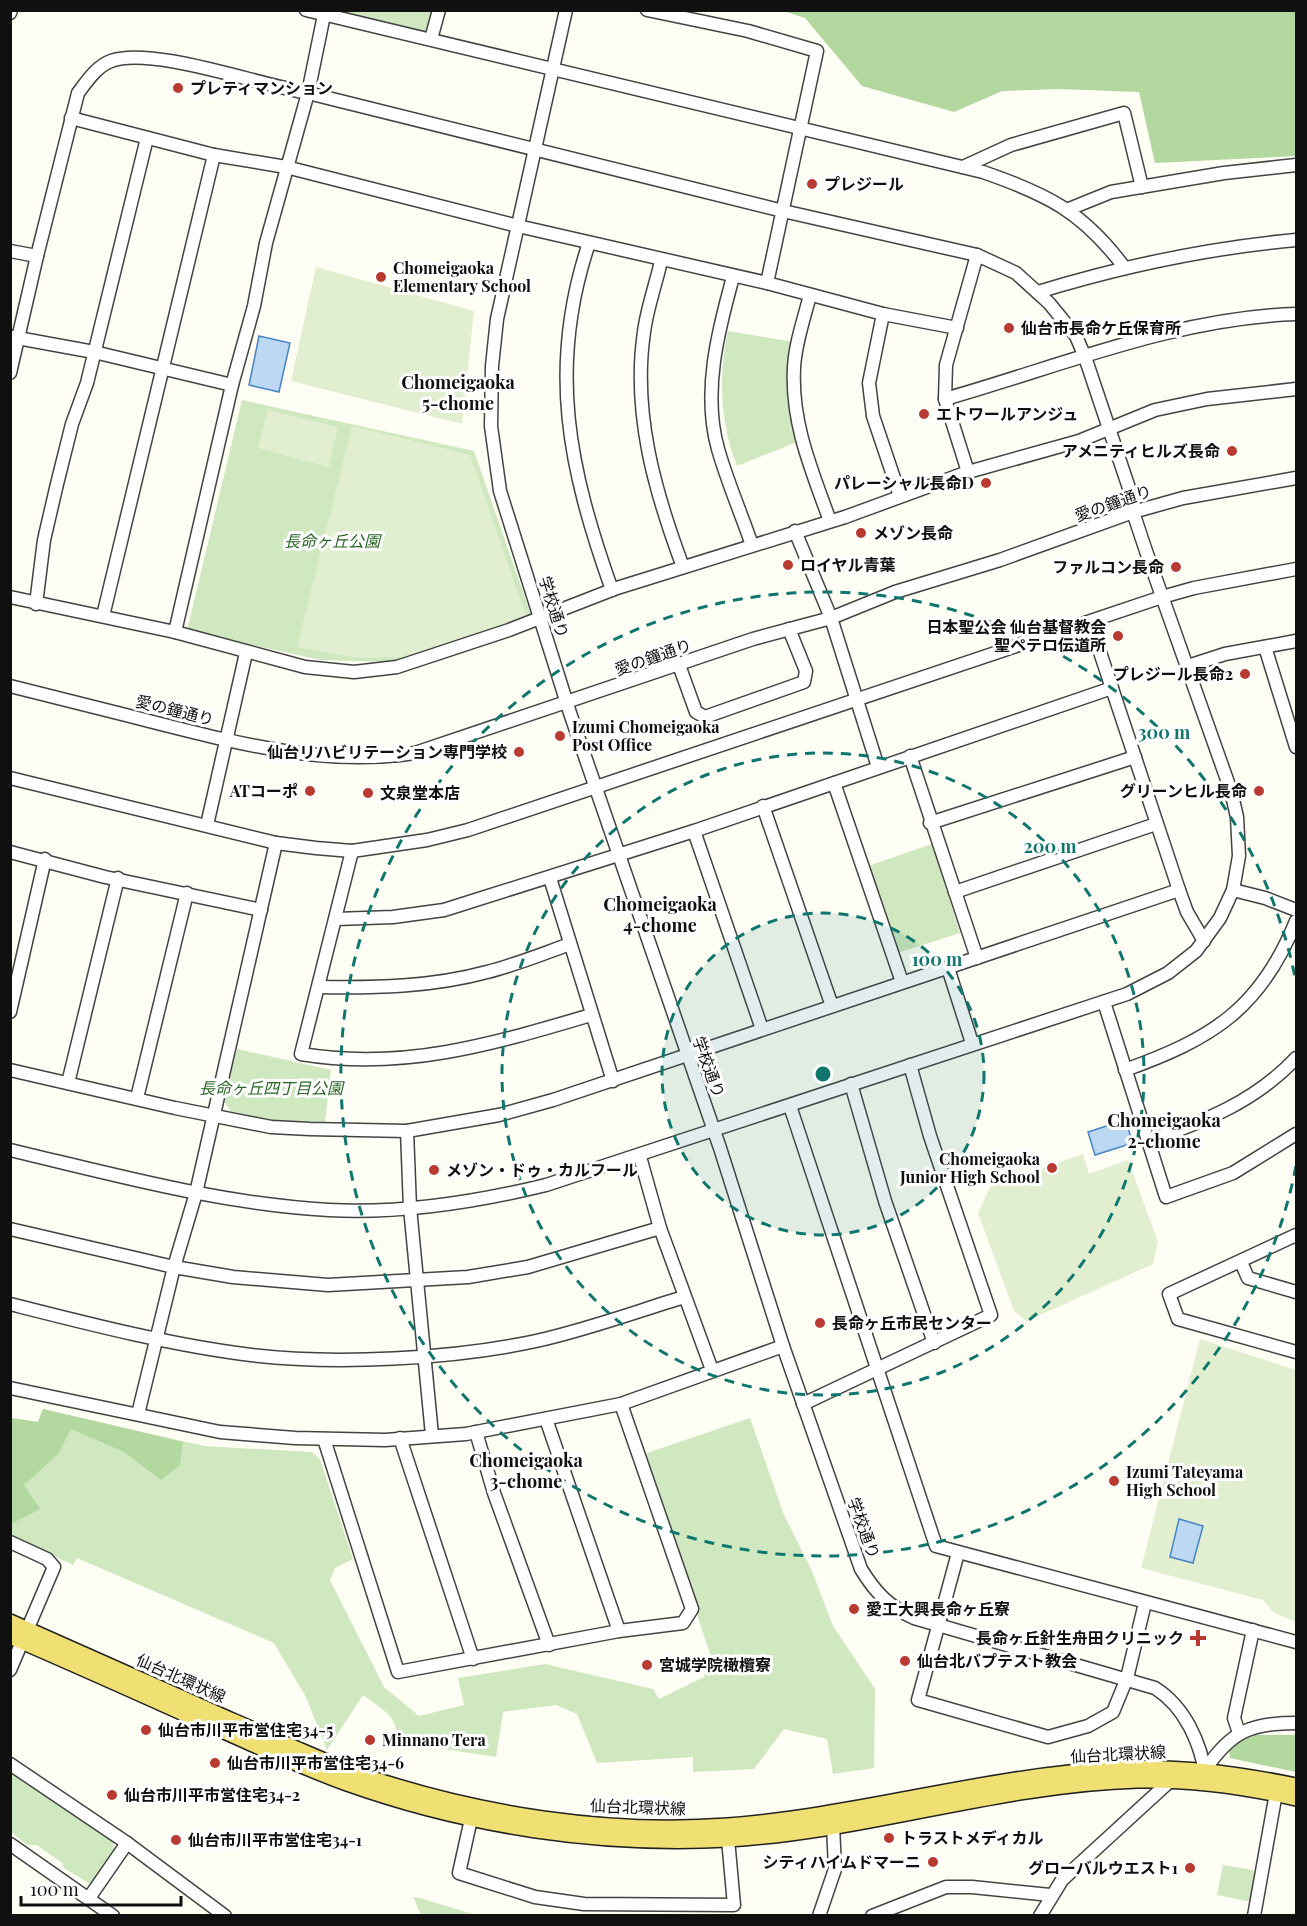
<svg xmlns="http://www.w3.org/2000/svg" width="1307" height="1926" viewBox="0 0 1307 1926" font-family="'Playfair Display','Noto Sans JP',serif">
  <style>
    .green { fill: #cfe8bf }
    .forest { fill: #b2d79f }
    .pitch { fill: #e1efd0 }
    .water { fill: #bcd8f3; stroke: #4784c5; stroke-width: 1.5 }
    .lines { fill: none; stroke-linecap: round; stroke-linejoin: round }
    .minor-casing { stroke: #434343; stroke-width: 15 }
    .major-casing { stroke: #212121; stroke-width: 18 }
    .minor { stroke: #fff; stroke-width: 12 }
    .major { stroke: #f0e073; stroke-width: 15 }
    .ring { fill: none; stroke: #0f766e; stroke-width: 3; stroke-dasharray: 10 8 }
    .poi-dot { fill: #b93a30; stroke: #fff; stroke-width: 2 }
    .labels { text-anchor: middle; stroke-width: 6; stroke-linejoin: round; paint-order: stroke }
    .poi-label { font-size: 16px; font-weight: bold; fill: #101010; stroke: #fff; text-anchor: start }
    .street-label { font-size: 16px; fill: #101010; stroke: #fff }
    .park-label { font-size: 16px; font-style: italic; fill: #296524; stroke: #fff }
    .neighbourhood-label { font-size: 18px; font-weight: bold; fill: #101010; stroke: #fff }
    .centre { fill: #0f766e; stroke: #fff; stroke-width: 3 }
    .ring-label { font-size: 18px; text-anchor: middle; font-weight: bold; fill: #0f766e; stroke: #fff; stroke-width: 6; stroke-linejoin: round; paint-order: stroke }
  </style>
  <rect width="100%" height="100%" fill="#fefef4"/>
  <!-- green -->
  <g class="green">
    <polygon points="329,11 433,11 426,34"/>
    <path d="M728,331l66,11 3,100 -60,24c-17,-43 -19,-90 -9,-135z"/>
    <polygon points="242,400 474,451 531,615 391,662 321,660 187,631"/>
    <polygon points="932,844 960,933 897,953 868,866"/>
    <polygon points="237,1049 331,1070 325,1122 276,1121 231,1111 223,1100"/>
    <path d="M43,1409l161,37 108,6 8,7 33,100 -18,9 -5,12 54,107 35,29 45,-11 -6,-27 87,-14 108,25 6,10 45,-22 6,-23 -66,-200 106,-36 34,97 28,56 21,55 42,63 -1,79 -41,6 -6,-35 -43,-10 -30,40 -61,3v-15l-96,6 -20,-49 -21,-9 -53,7 -7,45 -99,-15c2,-27 -15,-32 -34,-47l-36,55 -21,-53 -32,-54 -197,-85 -4,7 -62,-30 -1,-117 28,4z"/>
    <polygon points="10,1767 112,1838 115,1851 92,1885 64,1868 62,1863 37,1845 27,1845 11,1832"/>
    <polygon points="1223,1865 1253,1870 1256,1877 1251,1902 1217,1895"/>
    <polygon points="413,1897 420,1898 476,1915 421,1915"/>
  </g>
  <!-- forest -->
  <g class="forest">
    <polygon points="783,11 1296,11 1296,156 1155,163 1139,92 1059,89 1002,91 954,112 862,86 805,18"/>
    <polygon points="43,1409 183,1442 180,1465 161,1480 124,1452 71,1429 58,1454 24,1485 40,1509 11,1524 11,1418 38,1422"/>
    <polygon points="1253,1735 1296,1735 1296,1772 1230,1758 1229,1749 1240,1740"/>
  </g>
  <!-- pitch -->
  <g class="pitch">
    <polygon points="316,267 474,311 462,424 291,381"/>
    <polygon points="268,410 338,427 329,467 258,448"/>
    <polygon points="352,426 470,455 527,619 408,657 357,658 297,647"/>
    <polygon points="1083,1154 1089,1174 1128,1160 1158,1242 1153,1264 1027,1321 1014,1311 978,1213 990,1187"/>
    <polygon points="1200,1339 1296,1370 1296,1622 1274,1613 1263,1600 1141,1568"/>
  </g>
  <!-- water -->
  <g class="water">
    <polygon points="259,336 290,343 279,392 249,385"/>
    <polygon points="1125,1120 1133,1143 1095,1155 1088,1132"/>
    <polygon points="1179,1519 1203,1526 1193,1563 1170,1557"/>
  </g>
  <g class="lines">
    <defs>
      <g id="minor">
        <path d="M306,10l677,162c64,22 100,40 141,95"/>
        <path d="M566,10l-69,309 -5,47 -1,60 9,65 70,222 150,435 63,198 78,223c14,23 28,38 53,49l241,70c30,19 46,55 51,90"/>
        <polyline points="647,10 748,31 817,51 767,283"/>
        <polyline points="10,13 11,10"/>
        <polyline points="431,39 439,10"/>
        <polyline points="71,118 214,155 286,167 518,226 767,283 883,314 957,328"/>
        <polyline points="963,167 1011,145 1124,113 1142,187"/>
        <polyline points="1069,209 1111,192 1224,173 1296,165"/>
        <path d="M589,243c-42,125 -20,226 23,347"/>
        <polyline points="10,251 37,256"/>
        <path d="M661,261c-5,23 -14,47 -17,71 -12,81 11,160 39,235"/>
        <path d="M733,277c-15,54 -31,116 -15,172 9,32 23,64 34,96"/>
        <path d="M1038,292c85,-26 170,-44 258,-52"/>
        <path d="M810,295c-6,24 -15,49 -16,73 -3,55 18,103 36,153"/>
        <polyline points="883,314 869,383 873,416 900,496"/>
        <polyline points="12,337 94,352 232,385"/>
        <path d="M10,373l27,-117 41,-163c9,-12 19,-27 33,-32 41,-15 148,24 197,32l475,118 194,44 39,18 33,30 27,33 9,21 46,137 2,18 13,39 85,240 6,26 2,39 -6,34 -13,28 -24,33 -28,22 -41,21 -581,191c-70,17 -145,29 -217,25 -109,-6 -213,-35 -319,-60"/>
        <path d="M945,399c116,-33 230,-81 351,-85"/>
        <polyline points="968,472 945,399 946,365 977,255"/>
        <polyline points="795,531 831,618 878,767"/>
        <polyline points="10,597 175,632 305,667 354,672 397,667 509,630 617,588 845,517 968,472 1079,441 1155,410 1207,399 1296,389"/>
        <polyline points="36,604 44,540 57,484 72,424 87,383 147,138"/>
        <polyline points="103,616 214,155"/>
        <polyline points="1090,622 1179,890 1187,912 1204,941"/>
        <polyline points="175,632 232,385 254,306 266,243 308,93 324,15"/>
        <polyline points="1265,647 1296,747"/>
        <polyline points="679,665 696,712 705,717 804,682 806,671 789,629"/>
        <polyline points="1188,666 1225,654 1296,641"/>
        <path d="M10,686c47,12 93,23 139,35 87,22 176,46 266,32l338,-114 78,-21 64,-26 105,-32 133,-48 50,-14 113,-20"/>
        <polyline points="910,756 977,958"/>
        <polyline points="10,778 276,843 316,848 352,851 427,840 468,830 1162,597 1194,588 1296,569"/>
        <polyline points="834,783 902,982"/>
        <polyline points="763,806 832,1006"/>
        <polyline points="930,823 1135,757"/>
        <polyline points="207,825 246,653"/>
        <polyline points="694,831 762,1029"/>
        <path d="M352,851l-51,203c103,17 192,-10 290,-39"/>
        <polyline points="10,852 105,877 261,910"/>
        <polyline points="550,878 613,1081"/>
        <polyline points="1233,890 1265,898 1296,910"/>
        <polyline points="955,892 1156,824"/>
        <polyline points="336,919 393,917 444,910 694,831 1112,688"/>
        <polyline points="948,968 972,1043"/>
        <path d="M319,987c56,1 113,0 168,-15 28,-7 55,-18 83,-28"/>
        <polyline points="1104,1002 1166,1197 1233,1173 1296,1134"/>
        <polyline points="10,1012 45,859"/>
        <polyline points="10,1070 175,1108 271,1127 310,1129 407,1131 499,1115 553,1100 1179,890"/>
        <path d="M1125,1070c86,-31 135,-60 171,-149"/>
        <polyline points="68,1083 118,878"/>
        <polyline points="851,1084 885,1201 934,1343"/>
        <polyline points="137,1098 187,893"/>
        <polyline points="790,1106 936,1546 1296,1642"/>
        <polyline points="407,1131 410,1208 432,1435"/>
        <path d="M1148,1141c55,-19 107,-39 148,-83"/>
        <polyline points="640,1157 660,1228 712,1370"/>
        <polyline points="10,1229 174,1267 233,1277 328,1285 468,1277 528,1267 660,1228"/>
        <polyline points="1296,1235 1169,1294 1178,1319 1296,1352"/>
        <polyline points="1241,1262 1248,1278 1296,1292"/>
        <path d="M10,1304c79,20 160,41 241,51 84,10 202,4 285,-14 50,-11 99,-29 148,-44"/>
        <polyline points="10,1388 220,1432 295,1438 385,1440 466,1434 621,1404 783,1346"/>
        <polyline points="803,1404 991,1315 930,1136 910,1065"/>
        <polyline points="138,1414 174,1267 196,1193 276,843"/>
        <polyline points="546,1419 619,1631"/>
        <polyline points="476,1432 494,1493 549,1645"/>
        <polyline points="400,1438 473,1659"/>
        <polyline points="324,1439 398,1672 619,1631 683,1623 692,1609 621,1404"/>
        <polyline points="10,1542 47,1559 54,1567 10,1670"/>
        <polyline points="958,1553 918,1700 1048,1737 1088,1726 1113,1712 1127,1678 1145,1603"/>
        <polyline points="1239,1733 1234,1718 1253,1630"/>
        <polyline points="10,1764 127,1843 225,1916"/>
        <path d="M1205,1770c26,-39 46,-47 91,-47"/>
        <polyline points="471,1819 459,1873 535,1897 584,1904 734,1905 728,1839"/>
        <polyline points="10,1844 113,1916"/>
        <polyline points="89,1898 127,1843"/>
        <polyline points="819,1916 835,1869 833,1825"/>
        <polyline points="872,1916 946,1887 972,1887 1050,1895"/>
        <polyline points="1040,1916 1062,1880 1170,1781 1170,1776"/>
        <polyline points="1254,1916 1276,1793"/>
      </g>
      <g id="major">
        <path d="M10,1622c74,33 147,65 220,98 45,19 89,41 136,57 114,38 241,58 362,49 131,-10 258,-50 390,-57 61,-3 119,5 178,17"/>
        <path d="M10,1636c72,31 143,63 214,95 41,18 81,37 123,52 121,43 253,63 381,56 138,-8 271,-55 410,-59 53,-1 106,6 158,18"/>
      </g>
    </defs>
    <!-- minor casing -->
    <use href="#minor" class="minor-casing"/>
    <!-- major casing -->
    <use href="#major" class="major-casing"/>
    <!-- minor -->
    <use href="#minor" class="minor"/>
    <!-- major -->
    <use href="#major" class="major"/>
  </g>
  <!-- distance rings -->
  <circle cx="823" cy="1074" r="161" fill="#0f766e" fill-opacity=".12"/>
  <g class="ring">
    <circle cx="823" cy="1074" r="161"/>
    <circle cx="823" cy="1074" r="321"/>
    <path d="M1296 1166A482 482 0 1 1 1296 982"/>
  </g>
  <!-- markers -->
  <g class="poi-dot">
    <circle cx="178" cy="88" r="6"/>
    <circle cx="812" cy="184" r="6"/>
    <circle cx="381" cy="277" r="6"/>
    <circle cx="1009" cy="328" r="6"/>
    <circle cx="924" cy="414" r="6"/>
    <circle cx="1232" cy="451" r="6"/>
    <circle cx="986" cy="483" r="6"/>
    <circle cx="861" cy="533" r="6"/>
    <circle cx="788" cy="565" r="6"/>
    <circle cx="1176" cy="567" r="6"/>
    <circle cx="1118" cy="636" r="6"/>
    <circle cx="1245" cy="674" r="6"/>
    <circle cx="560" cy="736" r="6"/>
    <circle cx="519" cy="752" r="6"/>
    <circle cx="310" cy="791" r="6"/>
    <circle cx="1259" cy="791" r="6"/>
    <circle cx="368" cy="793" r="6"/>
    <circle cx="1052" cy="1168" r="6"/>
    <circle cx="434" cy="1170" r="6"/>
    <circle cx="820" cy="1323" r="6"/>
    <circle cx="1114" cy="1481" r="6"/>
    <circle cx="854" cy="1609" r="6"/>
    <path d="M1195 1629h6v6h6v6h-6v6h-6v-6h-6v-6h6z"/>
    <circle cx="905" cy="1661" r="6"/>
    <circle cx="647" cy="1665" r="6"/>
    <circle cx="146" cy="1730" r="6"/>
    <circle cx="370" cy="1740" r="6"/>
    <circle cx="215" cy="1763" r="6"/>
    <circle cx="112" cy="1795" r="6"/>
    <circle cx="889" cy="1838" r="6"/>
    <circle cx="176" cy="1840" r="6"/>
    <circle cx="933" cy="1862" r="6"/>
    <circle cx="1190" cy="1868" r="6"/>
  </g>
  <g class="labels">
    <!-- poi labels -->
    <g class="poi-label">
      <text x="190" y="94">プレティマンション</text>
      <text x="824" y="190">プレジール</text>
      <text x="393" y="274">Chomeigaoka<tspan x="393" dy="18">Elementary School</tspan></text>
      <text x="1021" y="334">仙台市長命ケ丘保育所</text>
      <text x="936" y="420">エトワールアンジュ</text>
      <text x="1220" y="457" text-anchor="end">アメニティヒルズ長命</text>
      <text x="974" y="489" text-anchor="end">パレーシャル長命D</text>
      <text x="873" y="539">メゾン長命</text>
      <text x="800" y="571">ロイヤル青葉</text>
      <text x="1164" y="573" text-anchor="end">ファルコン長命</text>
      <text x="1106" y="633" text-anchor="end">日本聖公会 仙台基督教会<tspan x="1106" dy="18">聖ペテロ伝道所</tspan></text>
      <text x="1233" y="680" text-anchor="end">プレジール長命2</text>
      <text x="572" y="733">Izumi Chomeigaoka<tspan x="572" dy="18">Post Office</tspan></text>
      <text x="507" y="758" text-anchor="end">仙台リハビリテーション専門学校</text>
      <text x="298" y="797" text-anchor="end">ATコーポ</text>
      <text x="1247" y="797" text-anchor="end">グリーンヒル長命</text>
      <text x="380" y="799">文泉堂本店</text>
      <text x="1040" y="1165" text-anchor="end">Chomeigaoka<tspan x="1040" dy="18">Junior High School</tspan></text>
      <text x="446" y="1176">メゾン・ドゥ・カルフール</text>
      <text x="832" y="1329">長命ヶ丘市民センター</text>
      <text x="1126" y="1478">Izumi Tateyama<tspan x="1126" dy="18">High School</tspan></text>
      <text x="866" y="1615">愛工大興長命ヶ丘寮</text>
      <text x="1184" y="1644" text-anchor="end">長命ヶ丘針生舟田クリニック</text>
      <text x="917" y="1667">仙台北バプテスト教会</text>
      <text x="659" y="1671">宮城学院橄欖寮</text>
      <text x="158" y="1736">仙台市川平市営住宅34-5</text>
      <text x="382" y="1746">Minnano Tera</text>
      <text x="227" y="1769">仙台市川平市営住宅34-6</text>
      <text x="124" y="1801">仙台市川平市営住宅34-2</text>
      <text x="901" y="1844">トラストメディカル</text>
      <text x="188" y="1846">仙台市川平市営住宅34-1</text>
      <text x="921" y="1868" text-anchor="end">シティハイムドマーニ</text>
      <text x="1178" y="1874" text-anchor="end">グローバルウエスト1</text>
    </g>
    <!-- street labels -->
    <g class="street-label">
      <text transform="translate(1113 503) rotate(-19)" y="6">愛の鐘通り</text>
      <text transform="translate(554 607) rotate(73)" y="6">学校通り</text>
      <text transform="translate(653 657) rotate(-19)" y="6">愛の鐘通り</text>
      <text transform="translate(175 710) rotate(14)" y="6">愛の鐘通り</text>
      <text transform="translate(709 1067) rotate(70)" y="6">学校通り</text>
      <text transform="translate(864 1528) rotate(70)" y="6">学校通り</text>
      <text transform="translate(181 1678) rotate(24)" y="6">仙台北環状線</text>
      <text transform="translate(1118 1754) rotate(-3)" y="6">仙台北環状線</text>
      <text transform="translate(638 1807) rotate(2)" y="6">仙台北環状線</text>
    </g>
    <!-- park labels -->
    <g class="park-label">
      <text x="332" y="547">長命ヶ丘公園</text>
      <text x="271" y="1094">長命ヶ丘四丁目公園</text>
    </g>
    <!-- neighbourhood labels -->
    <g class="neighbourhood-label">
      <text x="458" y="389">Chomeigaoka<tspan x="458" dy="21">5-chome</tspan></text>
      <text x="660" y="911">Chomeigaoka<tspan x="660" dy="21">4-chome</tspan></text>
      <text x="1164" y="1127">Chomeigaoka<tspan x="1164" dy="21">2-chome</tspan></text>
      <text x="526" y="1467">Chomeigaoka<tspan x="526" dy="21">3-chome</tspan></text>
    </g>
  </g>
  <circle cx="823" cy="1074" r="9" class="centre"/>
  <g class="ring-label">
    <text x="1164" y="739">300 m</text>
    <text x="1050" y="853">200 m</text>
    <text x="937" y="966">100 m</text>
  </g>
  <!-- border -->
  <rect width="1307" height="1926" fill="none" stroke="#101010" stroke-width="24"/>
  <!-- scale -->
  <path d="M21 1896v9h160v-9" fill="none" stroke="#101010" stroke-width="3"/>
  <text x="30" y="1896" font-size="18" fill="#101010" stroke="#ffffff" stroke-width="4.5" paint-order="stroke">100 m</text>
</svg>
